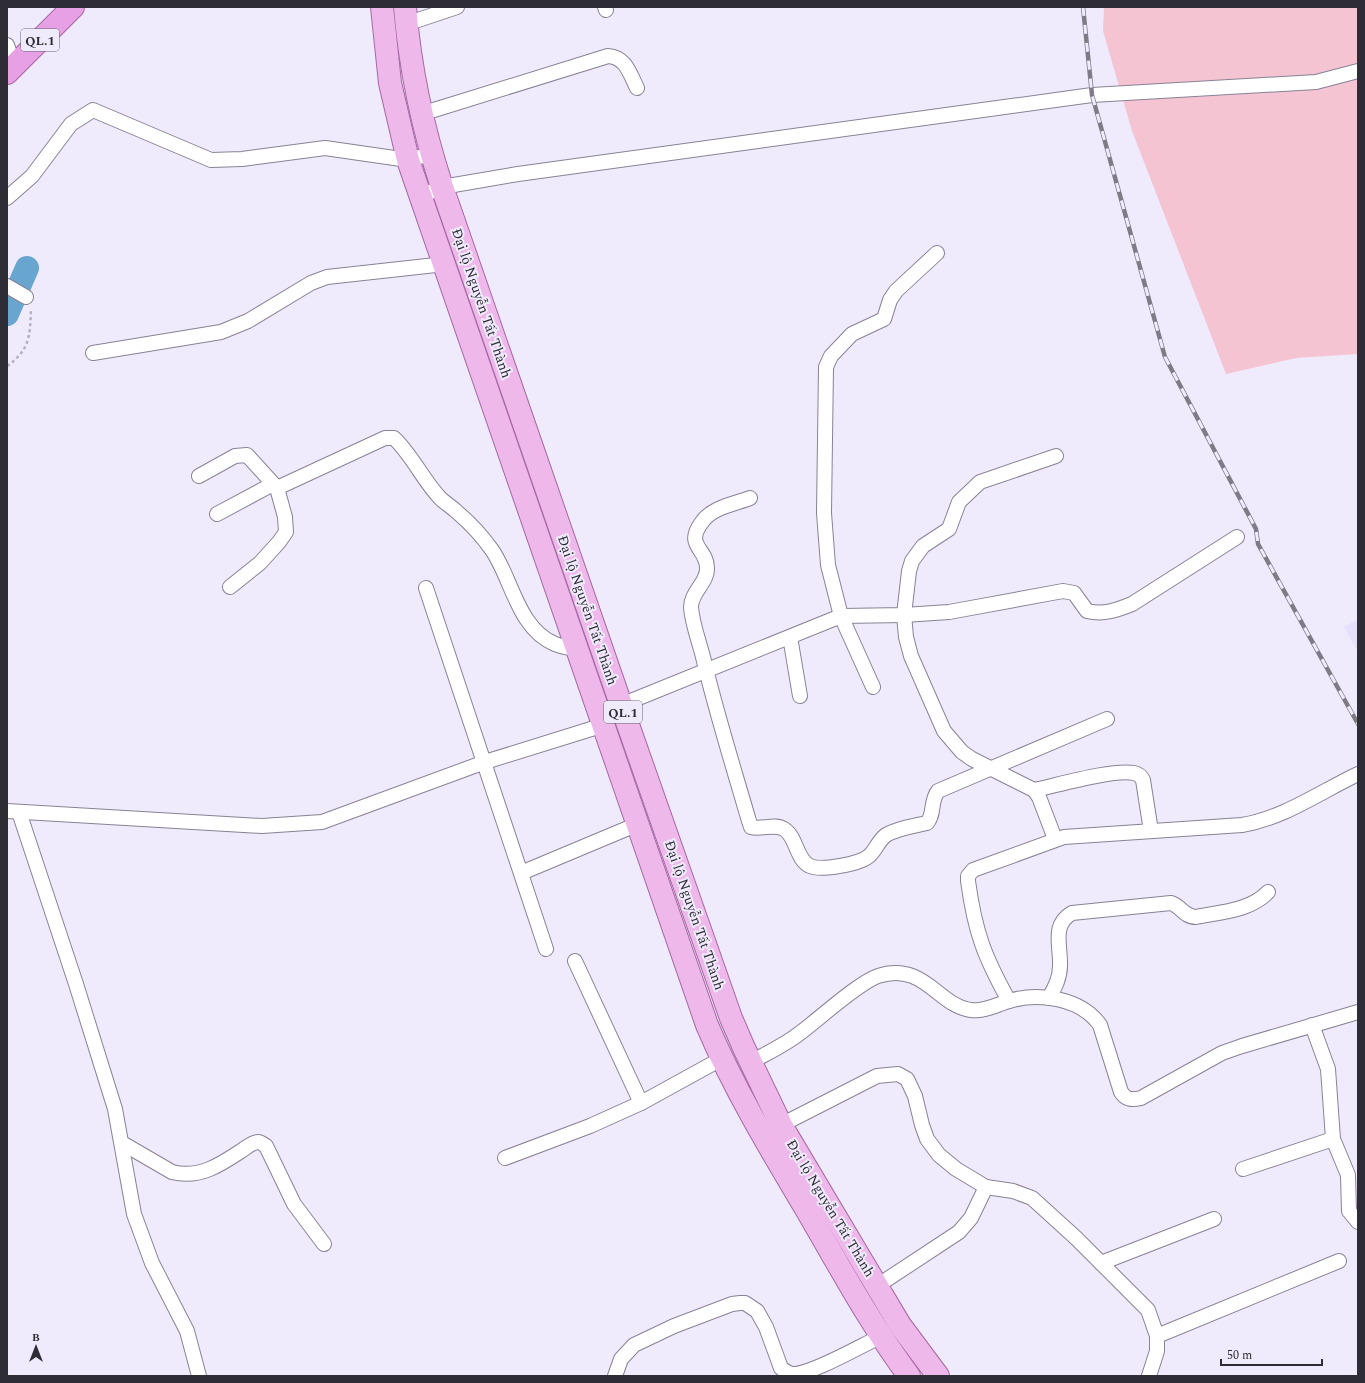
<svg xmlns="http://www.w3.org/2000/svg" width="1365" height="1383" viewBox="0 0 1365 1383" font-family="Spectral,serif">
  <style>
    .built { fill: #e7dffc }
    .green { fill: #f4c4d2 }
    .lines { fill: none; stroke-linecap: round; stroke-linejoin: round }
    .river { stroke: #69a6cf; stroke-width: 24 }
    .minor-casing { stroke: #888295; stroke-width: 16 }
    .primary-casing { stroke: #a468a2; stroke-width: 24 }
    .trunk-casing { stroke: #a468a2; stroke-width: 24 }
    .path { stroke: #b4b0be; stroke-width: 2.5; stroke-dasharray: 3 3; stroke-linecap: butt }
    .minor { stroke: #fff; stroke-width: 14 }
    .primary { stroke: #eeb8eb; stroke-width: 22 }
    .trunk { stroke: #e8a0e4; stroke-width: 22 }
    .rail-casing { stroke: #7e7a86; stroke-width: 4.5 }
    .rail { stroke: #f0ebfc; stroke-width: 3; stroke-dasharray: 9; stroke-linecap: butt }
    .labels { text-anchor: middle; stroke-width: 4; stroke-linejoin: round; paint-order: stroke }
    .shield { fill: #f0ebfc; stroke: #686570; stroke-width: 1 }
    .shield-label { font-size: 13px; font-weight: bold; fill: #2e2c34 }
    .street-label { font-size: 14px; fill: #2e2c34; stroke: #f0ebfc }
  </style>
  <rect width="100%" height="100%" fill="#f0ebfc"/>
  <!-- built -->
  <polygon class="built" points="1358,619 1358,652 1344,627"/>
  <!-- green -->
  <polygon class="green" points="1104,7 1358,7 1358,354 1296,358 1226,374 1132,131 1103,31"/>
  <g class="lines">
    <!-- river -->
    <polyline class="river" points="7,314 27,268"/>
    <defs>
      <g id="minor">
        <polyline points="605,7 606,10"/>
        <polyline points="406,24 457,7"/>
        <polyline points="7,45 14,65"/>
        <path d="M421,114l187,-58c18,1 22,18 29,32"/>
        <polyline points="421,196 442,187 518,174 1092,95 1316,82 1358,71"/>
        <polyline points="7,198 32,176 71,124 93,110 211,160 242,159 325,148 408,160 431,154"/>
        <polyline points="7,286 26,297"/>
        <polyline points="93,353 221,332 248,321 311,283 327,277 445,264"/>
        <polyline points="199,476 235,456 247,455 277,488 285,517 286,532 279,542 260,563 230,587"/>
        <path d="M277,488l108,-50h9c18,17 29,42 46,60 5,5 12,9 17,14 13,11 25,24 35,38 20,29 26,79 63,94 7,3 16,4 23,6"/>
        <path d="M750,498c-15,6 -38,9 -48,24 -18,24 5,26 5,46 1,14 -16,24 -16,39 1,16 8,34 12,50 13,55 30,109 46,164l2,6c11,3 23,-4 33,2 13,8 12,31 26,37 11,5 50,-2 59,-10 7,-6 9,-15 17,-21 12,-7 28,-9 41,-12 8,-9 3,-22 11,-32l169,-72"/>
        <polyline points="217,514 273,484"/>
        <polyline points="426,588 546,949"/>
        <polyline points="790,637 800,696"/>
        <polyline points="873,687 841,616 828,565 824,513 826,367 831,356 852,334 884,319 890,300 896,291 937,253"/>
        <path d="M621,705l220,-89 63,-1 45,-3 114,-21 11,2 13,18c17,4 30,-1 45,-7l105,-67"/>
        <path d="M1034,790c24,-5 79,-21 100,-17 5,1 7,3 9,7l8,51"/>
        <polyline points="7,811 262,826 322,822 485,762 604,725"/>
        <polyline points="19,812 76,984 115,1109 134,1214 152,1263 187,1331 199,1376"/>
        <polyline points="1055,839 1039,797 1034,790 972,759 962,752 944,731 911,656 906,637 904,615 909,571 912,561 923,546 949,529 959,502 980,482 1056,456"/>
        <polyline points="521,873 638,824"/>
        <polyline points="575,961 641,1103"/>
        <path d="M1049,998c6,-11 11,-20 11,-32 1,-20 -9,-41 12,-53l99,-10c10,3 13,14 25,14 25,-5 54,-6 72,-25"/>
        <path d="M1009,1001c-25,-45 -34,-69 -41,-120v-5l5,-6 91,-33 178,-12c42,-7 78,-33 116,-51"/>
        <polyline points="1312,1025 1328,1069 1333,1139 1348,1175 1349,1211 1358,1222"/>
        <path d="M751,1062c16,-9 34,-17 49,-29 19,-14 58,-50 78,-57 46,-15 60,30 93,34 13,2 27,-6 38,-9 30,-9 72,-3 91,24l21,67c5,8 11,8 20,6l81,-45 20,-7 116,-34"/>
        <polyline points="781,1125 877,1076 898,1074 907,1079 915,1096 922,1125 927,1139 939,1155 956,1169 986,1187 1013,1191 1032,1198 1076,1238 1148,1310 1157,1336 1157,1351 1149,1376"/>
        <path d="M122,1143l50,29c27,7 48,-7 69,-21 5,-3 11,-9 17,-9 3,0 6,3 8,4l28,58 30,40"/>
        <polyline points="505,1158 590,1126 641,1103 721,1059"/>
        <polyline points="1243,1169 1333,1139"/>
        <polyline points="1101,1263 1214,1219"/>
        <polyline points="877,1286 959,1232 971,1218 986,1187"/>
        <polyline points="1157,1336 1339,1261"/>
        <path d="M615,1376l6,-17 13,-14 40,-19 58,-22 8,-1h5l12,8 9,16 15,41c4,3 6,5 11,6 17,2 70,-29 88,-37"/>
      </g>
      <g id="primary">
        <path d="M382,7l8,76 18,77 299,865c28,66 65,127 102,189 32,55 62,111 100,162"/>
        <path d="M405,7c5,62 18,122 37,180l184,532 105,299 13,30 37,77 119,200 38,51"/>
      </g>
      <polyline id="trunk" points="7,73 73,7"/>
    </defs>
    <!-- minor casing -->
    <use href="#minor" class="minor-casing"/>
    <!-- primary casing -->
    <use href="#primary" class="primary-casing"/>
    <!-- trunk casing -->
    <use href="#trunk" class="trunk-casing"/>
    <!-- path -->
    <path class="path" d="M7,366c23,-16 23,-30 24,-57"/>
    <!-- minor -->
    <use href="#minor" class="minor"/>
    <!-- primary -->
    <use href="#primary" class="primary"/>
    <!-- trunk -->
    <use href="#trunk" class="trunk"/>
    <defs>
      <polyline id="rail" points="1083,7 1092,95 1165,357 1256,529 1258,544 1358,724"/>
    </defs>
    <!-- rail casing -->
    <use href="#rail" class="rail-casing"/>
    <!-- rail -->
    <use href="#rail" class="rail"/>
  </g>
  <g class="labels">
    <!-- shield labels -->
    <g class="shield">
      <rect x="21" y="29" width="38" height="22" rx="3"/>
      <rect x="604" y="701" width="38" height="22" rx="3"/>
    </g>
    <g class="shield-label">
      <text x="40" y="45">QL.1</text>
      <text x="623" y="717">QL.1</text>
    </g>
    <!-- street labels -->
    <g class="street-label">
      <text transform="translate(482 303) rotate(71)" y="5">Đại lộ Nguyễn Tất Thành</text>
      <text transform="translate(588 610) rotate(71)" y="5">Đại lộ Nguyễn Tất Thành</text>
      <text transform="translate(695 915) rotate(71)" y="5">Đại lộ Nguyễn Tất Thành</text>
      <text transform="translate(831 1208) rotate(59)" y="5">Đại lộ Nguyễn Tất Thành</text>
    </g>
  </g>
  <!-- border -->
  <rect width="1365" height="1383" fill="none" stroke="#2e2c34" stroke-width="16"/>
  <!-- north arrow -->
  <g transform="translate(36 1347)" stroke="#f0ebfc" stroke-width="3" paint-order="stroke">
  <path d="M0-3L7 15L0 10L-7 15Z" fill="#2e2c34"/>
  <text y="-6" font-size="11" font-weight="bold" text-anchor="middle" fill="#2e2c34">B</text>
  </g>
  <!-- scale -->
  <path d="M1221 1359v6h101v-6" fill="none" stroke="#2e2c34" stroke-width="2"/>
  <text x="1227" y="1359" font-size="12" fill="#2e2c34" stroke="#f0ebfc" stroke-width="3" paint-order="stroke">50 m</text>
</svg>
